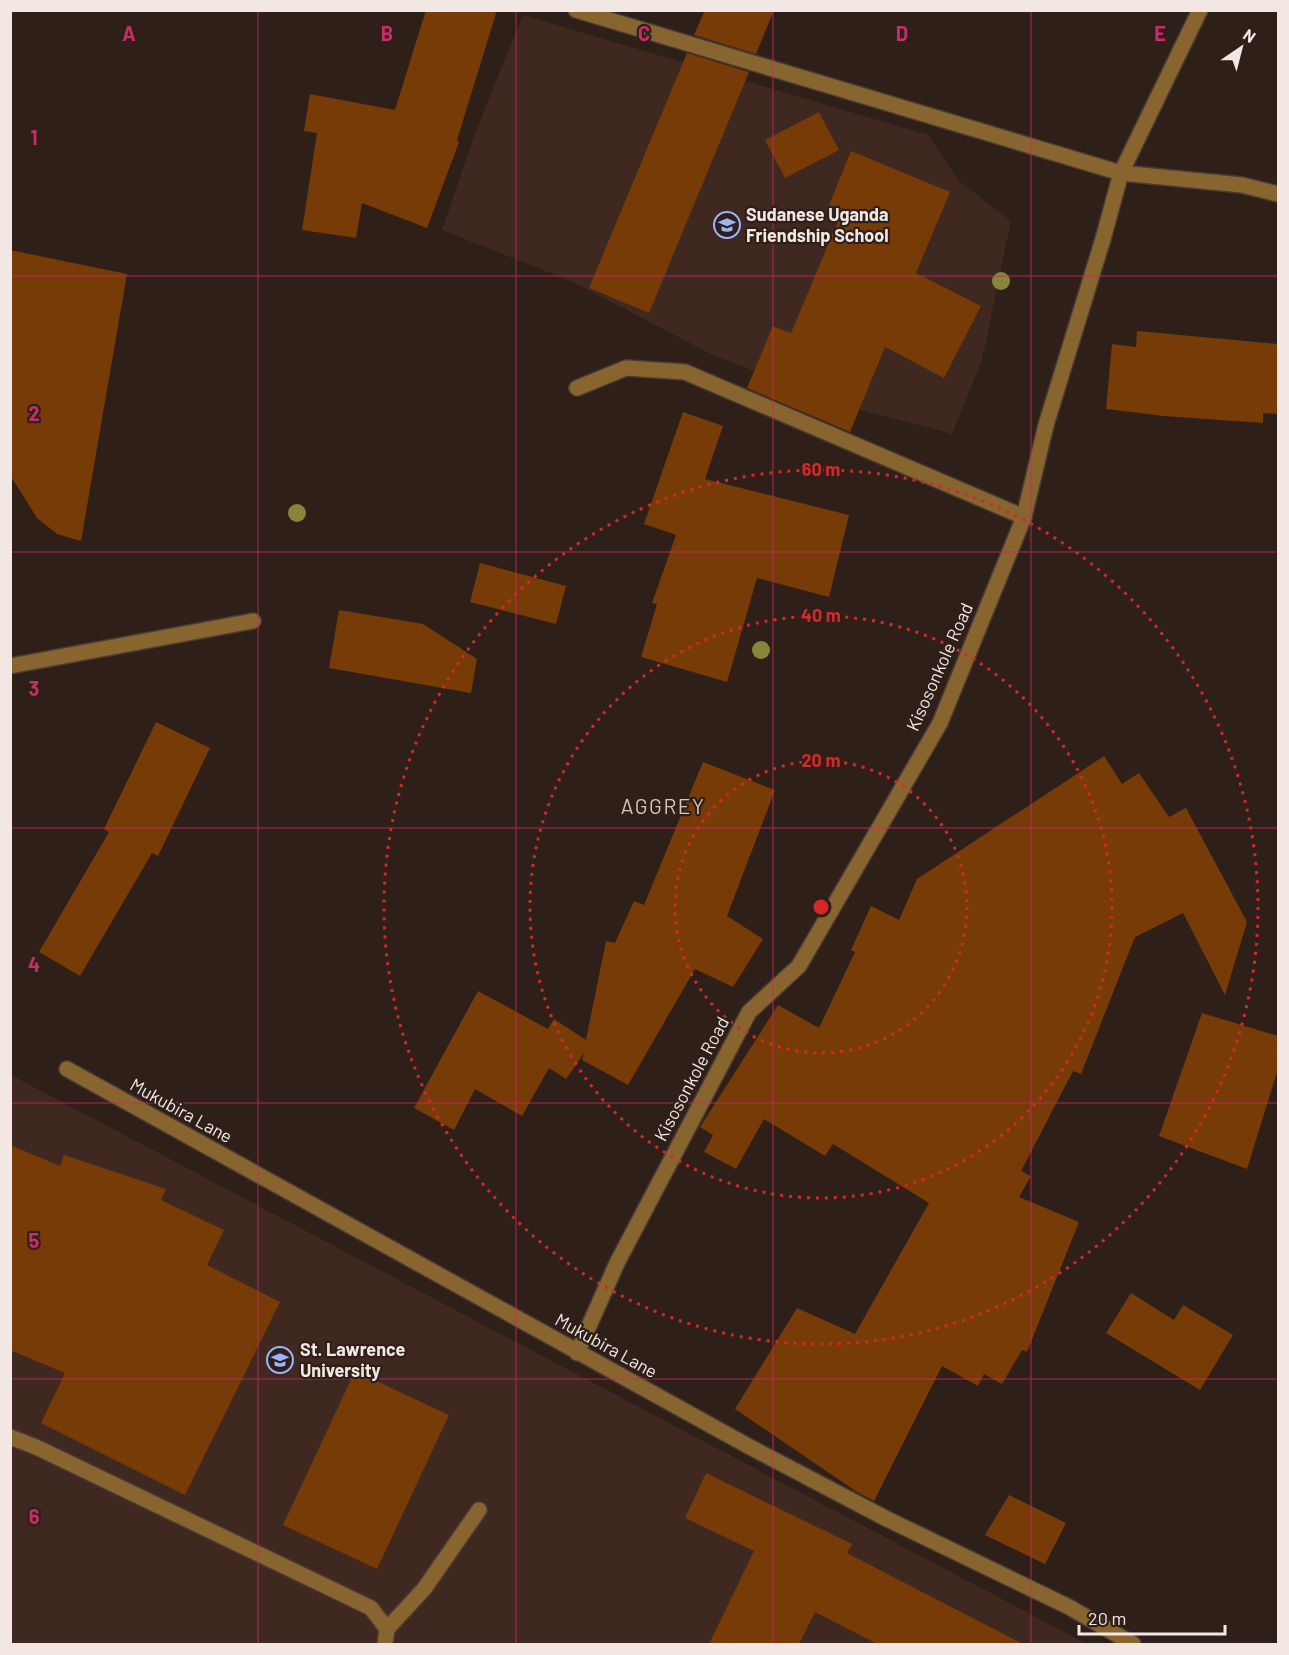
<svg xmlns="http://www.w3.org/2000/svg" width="1289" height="1655" viewBox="0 0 1289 1655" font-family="Barlow,sans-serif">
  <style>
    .built { fill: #3e2820 }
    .building { fill: #773b07 }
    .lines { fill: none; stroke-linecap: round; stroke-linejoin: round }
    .lane-casing { stroke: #4a3b35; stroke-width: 18 }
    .street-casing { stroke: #4a3b35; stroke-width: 18 }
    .lane { stroke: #88642f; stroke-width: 15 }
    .street { stroke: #88642f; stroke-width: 15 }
    .tree { fill: #878539 }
    .grid { fill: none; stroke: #c72d69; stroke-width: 1.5; stroke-opacity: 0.55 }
    .ring { fill: none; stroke: #d62828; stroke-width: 3; stroke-dasharray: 3 6 }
    .labels { text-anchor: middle; stroke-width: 4.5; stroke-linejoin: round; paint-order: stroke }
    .poi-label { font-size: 18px; font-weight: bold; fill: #f2e7e3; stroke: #2f1f19; text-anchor: start }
    .street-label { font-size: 18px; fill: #f2e7e3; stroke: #2f1f19 }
    .quarter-label { font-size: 21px; letter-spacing: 1.5px; fill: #dac5bc; stroke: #2f1f19 }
    .grid-label { font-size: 20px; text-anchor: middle; font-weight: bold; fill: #c72d69; stroke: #2f1f19; stroke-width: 4.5; stroke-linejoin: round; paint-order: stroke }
    .centre { fill: #d62828; stroke: #2f1f19; stroke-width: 3 }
    .ring-label { font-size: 18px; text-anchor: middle; font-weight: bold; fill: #d62828; stroke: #2f1f19; stroke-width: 4.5; stroke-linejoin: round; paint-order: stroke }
  </style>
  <rect width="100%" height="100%" fill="#2f1f19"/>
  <!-- built -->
  <g class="built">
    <polygon points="523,15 928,135 959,181 1011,221 982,360 952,434 831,402 709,353 573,282 442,230 477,128"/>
    <polygon points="11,1075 1087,1644 11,1644"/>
  </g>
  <!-- building -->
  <g class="building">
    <polygon points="426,10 497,10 457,140 459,142 427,228 362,203 356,238 302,230 317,133 304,131 310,94 395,110"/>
    <polygon points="705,10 774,10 756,54 694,35"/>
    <polygon points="687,53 749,72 649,313 589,288"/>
    <polygon points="819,112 839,150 785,178 765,140"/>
    <polygon points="851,151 950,192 916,273 981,306 944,378 885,347 850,432 747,388 773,326 791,333 839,219 826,213"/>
    <polygon points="10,250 127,274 81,541 57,534 37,518 10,475"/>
    <polygon points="1137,331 1278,344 1278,414 1263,413 1263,423 1164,416 1106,409 1112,344 1136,347"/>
    <polygon points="683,412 723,426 705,479 849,515 829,597 757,578 727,682 641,657 657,604 652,603 676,535 644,524"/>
    <polygon points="480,563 566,586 556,624 470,602"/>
    <polygon points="339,610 423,624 477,659 471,693 329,668"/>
    <polygon points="156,722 210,748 158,856 152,853 80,976 39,952 109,832 104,829"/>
    <polygon points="1104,756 1122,784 1139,773 1169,817 1186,808 1247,922 1225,995 1183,913 1135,937 1081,1074 1073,1071 1021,1171 1031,1176 1019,1197 1079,1222 1027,1352 1022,1350 1002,1384 984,1374 978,1386 942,1366 874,1501 857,1492 735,1409 797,1308 855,1334 929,1203 833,1144 825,1156 764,1119 736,1169 704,1152 713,1135 700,1127 778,1005 819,1028 855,952 851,950 871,906 899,920 917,879"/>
    <polygon points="703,762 775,790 727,916 763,939 733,987 695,969 628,1085 582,1060 584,1053 566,1079 549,1068 522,1116 475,1089 454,1130 414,1108 478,991 548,1029 554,1019 586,1040 606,941 615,943 634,901 644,905"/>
    <polygon points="1202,1013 1278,1036 1278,1069 1247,1169 1159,1136"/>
    <polygon points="10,1145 60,1166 64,1155 166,1189 161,1200 224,1230 207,1265 280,1302 185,1495 41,1423 65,1373 10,1350"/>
    <polygon points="1131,1293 1174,1320 1183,1305 1233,1335 1200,1390 1106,1333"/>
    <polygon points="355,1371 449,1415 377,1569 283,1525"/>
    <polygon points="706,1473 852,1544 847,1553 1023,1644 877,1644 815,1612 799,1644 709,1644 754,1551 685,1518"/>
    <polygon points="1009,1495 1066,1523 1045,1564 985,1535"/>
  </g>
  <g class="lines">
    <defs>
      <g id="lane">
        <polyline points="577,388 626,368 685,372 1024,517"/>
        <polyline points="10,666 253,621"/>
        <polyline points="10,1437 36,1447 371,1608 387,1629"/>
        <polyline points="385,1644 387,1629 424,1589 479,1510"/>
      </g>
      <g id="street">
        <polyline points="576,10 1121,173 1242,185 1278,194"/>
        <polyline points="67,1069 748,1446 887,1519 1069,1607 1133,1644"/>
        <polyline points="577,1353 617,1263 749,1012 799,966 940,723 1024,517 1046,425 1103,239 1121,173 1200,10"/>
      </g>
    </defs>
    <!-- lane casing -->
    <use href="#lane" class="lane-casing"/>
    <!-- street casing -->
    <use href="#street" class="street-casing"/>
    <!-- lane -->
    <use href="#lane" class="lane"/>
    <!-- street -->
    <use href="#street" class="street"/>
  </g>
  <!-- trees -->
  <g class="tree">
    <circle cx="1001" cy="281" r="9"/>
    <circle cx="297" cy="513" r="9"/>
    <circle cx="761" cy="650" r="9"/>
  </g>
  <!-- grid -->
  <path class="grid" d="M258,10v1634M516,10v1634M773,10v1634M1031,10v1634M10,276h1268M10,552h1268M10,828h1268M10,1103h1268M10,1379h1268"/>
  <!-- distance rings -->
  <g class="ring">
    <circle cx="821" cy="907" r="146"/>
    <circle cx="821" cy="907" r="291"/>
    <circle cx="821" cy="907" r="437"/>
  </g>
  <!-- icons -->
  <defs>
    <symbol id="school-ring" viewBox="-11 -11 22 22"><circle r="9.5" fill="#2f1f19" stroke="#9bb4fd" stroke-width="1.5"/><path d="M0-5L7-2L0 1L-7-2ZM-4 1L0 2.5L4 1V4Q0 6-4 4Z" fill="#9bb4fd"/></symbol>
    <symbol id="university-ring" viewBox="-11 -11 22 22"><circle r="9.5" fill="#2f1f19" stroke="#9bb4fd" stroke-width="1.5"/><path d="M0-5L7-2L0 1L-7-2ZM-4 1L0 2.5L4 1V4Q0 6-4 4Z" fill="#9bb4fd"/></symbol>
  </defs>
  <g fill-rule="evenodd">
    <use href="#school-ring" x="712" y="210" width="30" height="30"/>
    <use href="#university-ring" x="265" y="1345" width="30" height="30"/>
  </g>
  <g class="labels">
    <!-- poi labels -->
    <g class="poi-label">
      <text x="746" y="221">Sudanese Uganda<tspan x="746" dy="21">Friendship School</tspan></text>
      <text x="300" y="1356">St. Lawrence<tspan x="300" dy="21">University</tspan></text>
    </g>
    <!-- street labels -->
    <g class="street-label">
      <text transform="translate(940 667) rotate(-66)" y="6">Kisosonkole Road</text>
      <text transform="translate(692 1079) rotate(-62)" y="6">Kisosonkole Road</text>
      <text transform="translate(181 1111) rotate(29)" y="6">Mukubira Lane</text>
      <text transform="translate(606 1346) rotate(29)" y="6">Mukubira Lane</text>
    </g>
    <!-- quarter labels -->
    <g class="quarter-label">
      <text x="663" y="814">AGGREY</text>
    </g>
  </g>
  <g class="grid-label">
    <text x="129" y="41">A</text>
    <text x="387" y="41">B</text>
    <text x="644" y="41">C</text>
    <text x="902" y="41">D</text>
    <text x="1160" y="41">E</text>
    <text x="34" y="145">1</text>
    <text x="34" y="421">2</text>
    <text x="34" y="696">3</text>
    <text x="34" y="972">4</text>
    <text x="34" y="1248">5</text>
    <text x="34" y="1524">6</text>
  </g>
  <circle cx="821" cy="907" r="9" class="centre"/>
  <g class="ring-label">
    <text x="821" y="476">60 m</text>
    <text x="821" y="622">40 m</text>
    <text x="821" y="767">20 m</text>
  </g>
  <!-- border -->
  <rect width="1289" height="1655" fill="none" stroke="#f2e7e3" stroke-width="24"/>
  <!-- north arrow -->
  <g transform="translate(1241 48) rotate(35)" stroke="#2f1f19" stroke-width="4.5" paint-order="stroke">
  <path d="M0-4.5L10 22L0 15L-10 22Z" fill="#f2e7e3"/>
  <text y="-9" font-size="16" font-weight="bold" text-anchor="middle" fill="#f2e7e3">N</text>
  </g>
  <!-- scale -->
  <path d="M1079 1625v9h146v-9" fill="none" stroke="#f2e7e3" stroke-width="3"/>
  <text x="1088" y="1625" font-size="18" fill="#f2e7e3" stroke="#2f1f19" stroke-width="4.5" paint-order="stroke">20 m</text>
</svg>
